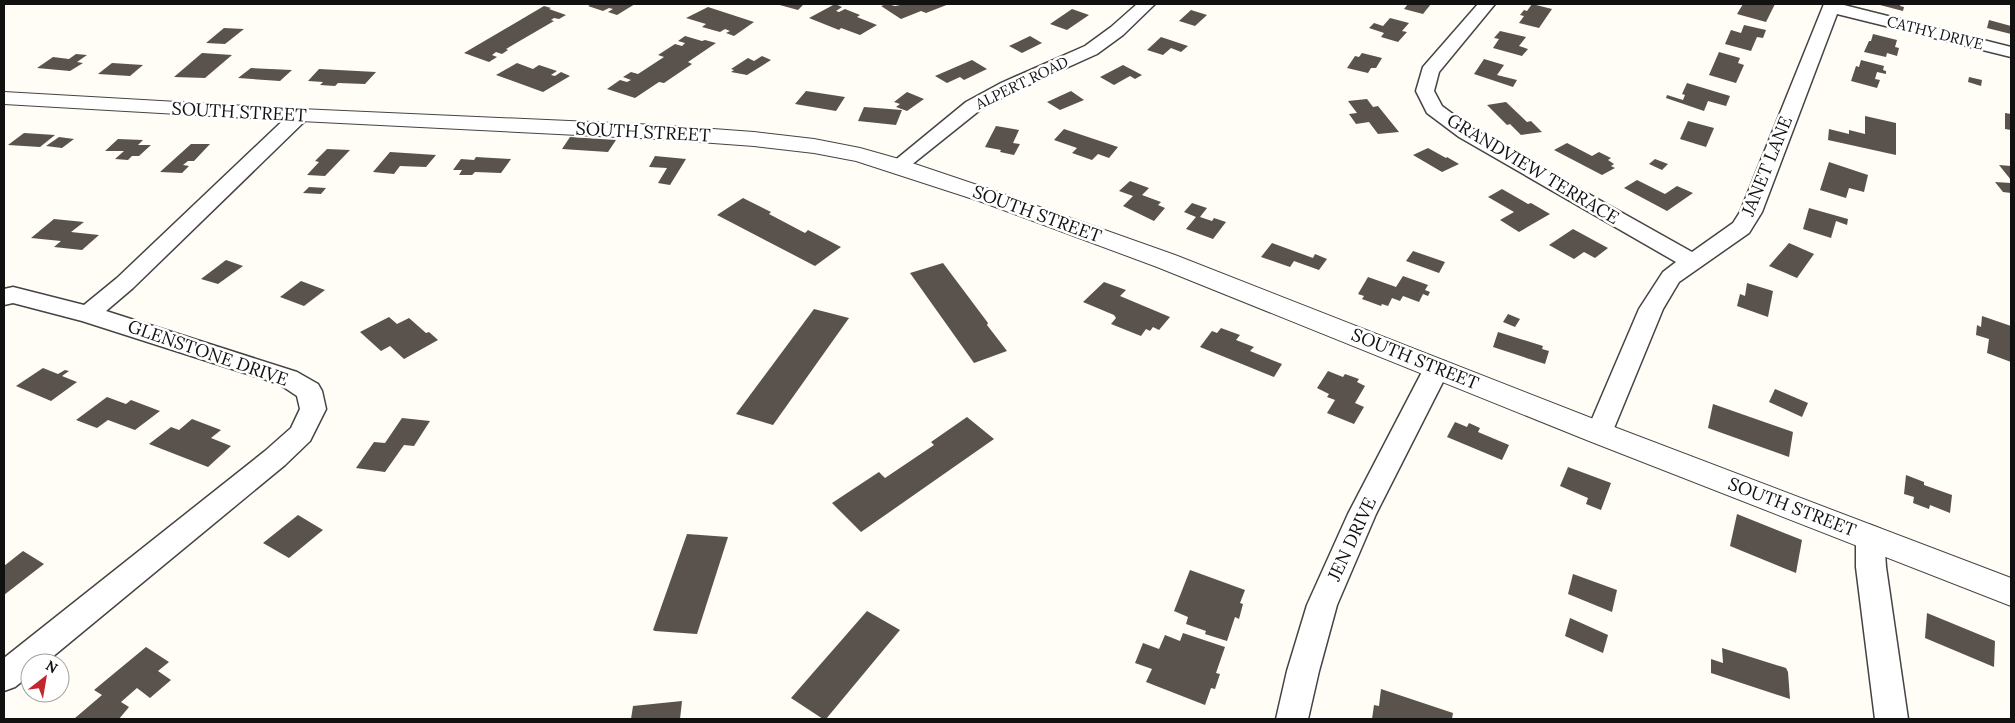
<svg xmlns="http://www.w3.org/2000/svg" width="2015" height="723" viewBox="0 0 2015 723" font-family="Lora,serif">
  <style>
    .building { fill: #5a524d }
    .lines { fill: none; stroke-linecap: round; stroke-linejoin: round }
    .minor-casing { stroke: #444; stroke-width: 3 }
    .tertiary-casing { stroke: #444; stroke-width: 2 }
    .minor { fill: #fff; fill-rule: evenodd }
    .tertiary { fill: #fff; fill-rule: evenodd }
    .labels { text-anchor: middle; stroke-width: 5; stroke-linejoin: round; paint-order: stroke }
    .far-street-label { font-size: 15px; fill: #111; stroke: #fff }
    .street-label { font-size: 18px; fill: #111; stroke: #fff }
  </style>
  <rect width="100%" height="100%" fill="#fffdf5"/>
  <!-- building -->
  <g class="building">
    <polygon points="592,4 635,4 617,15 608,12 613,9 609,8 603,11 588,6"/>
    <polygon points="776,4 804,4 798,10"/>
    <polygon points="835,4 842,7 836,11 839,12 845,9 860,15 857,17 877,25 860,35 841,28 839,30 809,18"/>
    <polygon points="887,4 895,6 900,5 898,4 949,4 926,13 921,11 901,19 881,6"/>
    <polygon points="1408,4 1431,4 1423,14 1404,9"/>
    <polygon points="1532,4 1552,9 1539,28 1519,23 1524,16 1520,15 1524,10 1527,11"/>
    <polygon points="1743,4 1775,4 1766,22 1737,14"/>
    <polygon points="1881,4 1901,4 1900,6 1904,7 1903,11 1880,5"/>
    <polygon points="544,6 551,8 549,9 566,15 559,19 554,18 551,20 554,21 506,49 508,50 502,54 496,52 492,55 497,57 489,62 464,53"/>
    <polygon points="708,7 754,22 734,36 726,33 730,31 725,29 720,32 702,27 706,24 686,18"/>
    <polygon points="1072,9 1089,15 1067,30 1050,24"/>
    <polygon points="1191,10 1207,15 1195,26 1179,21"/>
    <polygon points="1390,18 1409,23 1402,31 1407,32 1398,42 1381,37 1384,33 1369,28 1374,23 1383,26"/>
    <polygon points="1989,20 2011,26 2011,34 1987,28"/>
    <polygon points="1744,25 1766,30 1763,38 1757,37 1751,51 1725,44 1731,30 1741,33"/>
    <polygon points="224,28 244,29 225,44 206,43"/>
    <polygon points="1500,31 1526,37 1519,46 1528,49 1522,56 1493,48 1499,39 1494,38"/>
    <polygon points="1873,34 1897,40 1895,47 1899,48 1897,56 1887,53 1886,57 1864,52 1869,41 1871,41"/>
    <polygon points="685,36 702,41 705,40 716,43 688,62 692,64 664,83 659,82 635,98 607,89 620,80 627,82 631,80 623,77 631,72 638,74 664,57 658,55 675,44 682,46 685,43 678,41"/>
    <polygon points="1030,36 1042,43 1022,53 1009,46"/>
    <polygon points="1161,37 1188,46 1181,52 1171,48 1163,55 1147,50"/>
    <polygon points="1719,52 1740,58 1738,63 1744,65 1736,83 1709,75"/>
    <polygon points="202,53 232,55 205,78 174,77"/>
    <polygon points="1362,53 1382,58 1376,68 1371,68 1368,73 1347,68 1355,56 1359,57"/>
    <polygon points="76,54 87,55 77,62 83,63 70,71 37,68 53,57 69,59"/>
    <polygon points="762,56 771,60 747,75 731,72 734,70 731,69 748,58 754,61"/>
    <polygon points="1484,59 1504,65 1497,75 1517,80 1513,87 1474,74"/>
    <polygon points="972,60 987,69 964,80 960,77 947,83 935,76"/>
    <polygon points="1861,60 1884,66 1883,70 1886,71 1886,74 1877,72 1875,79 1880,80 1877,88 1851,81 1856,66 1859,67"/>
    <polygon points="112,63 143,65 130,76 98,74"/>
    <polygon points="517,63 533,69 539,65 557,71 551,75 555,76 561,72 570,76 543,92 496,75"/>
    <polygon points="1123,65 1142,75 1135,79 1130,76 1114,85 1100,77"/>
    <polygon points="251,68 292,70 280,81 238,78"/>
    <polygon points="319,69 376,72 365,84 338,83 335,86 320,85 323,82 308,81"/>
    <polygon points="1969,77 1982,80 1981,86 1968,82"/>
    <polygon points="1687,83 1730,96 1726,106 1708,101 1704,111 1666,98 1667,95 1683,100 1685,95 1682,94"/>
    <polygon points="806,91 845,97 836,111 795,104"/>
    <polygon points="1071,91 1084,100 1060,110 1047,102"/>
    <polygon points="907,92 924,99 907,111 896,107 900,104 894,102"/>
    <polygon points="1367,99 1373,107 1378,106 1399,132 1378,134 1369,122 1356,124 1349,114 1357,113 1348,101"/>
    <polygon points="1506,102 1527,122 1531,121 1542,132 1521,135 1510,124 1507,125 1487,105"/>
    <polygon points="864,107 902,110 896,125 858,121"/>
    <polygon points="2005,113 2011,114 2011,130 2005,129"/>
    <polygon points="1865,116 1896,123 1896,155 1828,140 1829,129 1849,134 1849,130 1865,134"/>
    <polygon points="1688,121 1714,128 1706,147 1680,139"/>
    <polygon points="996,126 1019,130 1013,143 1020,144 1014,155 1000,152 1001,150 985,147"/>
    <polygon points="1064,129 1118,147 1109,158 1098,154 1092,160 1072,153 1077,148 1054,140"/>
    <polygon points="24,133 55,135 40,147 8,145"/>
    <polygon points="59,137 74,139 62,148 46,146"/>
    <polygon points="570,137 616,140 608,152 562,149"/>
    <polygon points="118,139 143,140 138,145 151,145 139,156 132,156 128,160 115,159 124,151 105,151"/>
    <polygon points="1567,143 1592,156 1599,152 1611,158 1608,160 1614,164 1611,166 1615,168 1602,175 1554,150"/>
    <polygon points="191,144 210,144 194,161 188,161 183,165 189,166 182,173 160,172"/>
    <polygon points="1428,148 1446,158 1447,157 1459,164 1442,172 1413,155"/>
    <polygon points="327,149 350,150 325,176 307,175 319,162 315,161"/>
    <polygon points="390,152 436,155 426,167 400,166 394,174 373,172"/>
    <polygon points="655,156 686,159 670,185 658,183 667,168 649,167"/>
    <polygon points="476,157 511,159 501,173 475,172 472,175 459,175 462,170 453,170 461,159 474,160"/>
    <polygon points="1655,159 1668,164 1662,170 1649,164"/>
    <polygon points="1829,162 1868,175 1864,192 1849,188 1846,198 1820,190"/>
    <polygon points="1999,165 2011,166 2011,180"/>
    <polygon points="1637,180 1665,194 1677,186 1693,193 1667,211 1624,188"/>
    <polygon points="1130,181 1149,188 1142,195 1161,202 1158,205 1165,208 1154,221 1123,206 1133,196 1119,191"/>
    <polygon points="1995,182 2011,183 2011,193 2003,192"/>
    <polygon points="309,187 326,188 321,194 303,193"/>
    <polygon points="1502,189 1528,204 1531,203 1550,214 1519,232 1500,220 1514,212 1488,197"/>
    <polygon points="743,198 771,212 769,214 805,233 808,230 841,247 815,266 717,215"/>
    <polygon points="1192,203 1207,208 1200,217 1212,221 1214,218 1226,222 1213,239 1186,229 1196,217 1184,212"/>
    <polygon points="1809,208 1848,219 1847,225 1836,221 1831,238 1803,229"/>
    <polygon points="54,219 84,222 71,232 99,235 82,250 54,247 61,241 31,238"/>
    <polygon points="1573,229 1608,248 1595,258 1584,252 1574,259 1549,245"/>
    <polygon points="1272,243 1313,258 1315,254 1327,259 1319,270 1294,261 1290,267 1261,257"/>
    <polygon points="1789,243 1814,254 1797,278 1769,266"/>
    <polygon points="1413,251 1445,262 1439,273 1406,261"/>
    <polygon points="226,260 243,266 218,284 201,279"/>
    <polygon points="943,263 988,323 987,325 1007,351 974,363 910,273"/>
    <polygon points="1403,276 1428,285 1425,290 1430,292 1428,296 1423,294 1419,302 1403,296 1400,301 1392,298 1388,306 1382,304 1381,306 1362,299 1364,296 1358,294 1368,277 1396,287"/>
    <polygon points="301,281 325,290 304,306 280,297"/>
    <polygon points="1104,282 1126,290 1120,296 1170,317 1159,330 1153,327 1150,331 1146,329 1141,336 1111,324 1116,318 1114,315 1083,302"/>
    <polygon points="1747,283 1773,291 1768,317 1737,306 1740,294 1745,296"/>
    <polygon points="814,309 849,318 773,425 736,414"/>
    <polygon points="1508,314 1520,319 1515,327 1503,322"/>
    <polygon points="1982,316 2011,326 2011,362 1987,353 1989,339 1976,335 1977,325 1981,327"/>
    <polygon points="389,317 397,324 409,318 426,333 429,332 438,340 404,359 390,346 381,351 360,332"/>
    <polygon points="1221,328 1240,335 1236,340 1254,347 1250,351 1282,364 1274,377 1200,347 1212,331 1217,333"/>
    <polygon points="1498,332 1543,346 1542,349 1549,351 1545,364 1493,347"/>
    <polygon points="43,368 58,374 65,370 69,371 62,376 77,382 51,401 16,386"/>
    <polygon points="1328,371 1343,377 1345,374 1359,379 1357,382 1365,386 1355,403 1364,407 1354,424 1327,413 1335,400 1327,397 1329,394 1317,388"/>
    <polygon points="1775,389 1808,403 1802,417 1769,402"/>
    <polygon points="107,397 126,404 131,400 160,411 135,430 108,420 97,428 76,420"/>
    <polygon points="1713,404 1793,432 1789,457 1708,428"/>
    <polygon points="967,417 994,439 861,532 832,503 879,472 885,478 934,445 931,442"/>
    <polygon points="402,418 430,421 414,446 404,445 385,472 356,468 374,442 385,443"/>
    <polygon points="192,419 221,430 211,438 231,446 208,467 149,444 171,427 179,430"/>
    <polygon points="1455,422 1467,427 1469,423 1480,428 1478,432 1509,445 1502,460 1447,437"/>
    <polygon points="1568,467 1611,483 1601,510 1586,504 1588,498 1560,486"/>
    <polygon points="1906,475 1924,482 1924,485 1952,495 1950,513 1930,505 1929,509 1913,503 1914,497 1904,494"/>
    <polygon points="1737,514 1802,540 1796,573 1730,546"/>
    <polygon points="298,515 323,530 289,558 263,543"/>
    <polygon points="687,534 728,537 697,634 655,631 653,630"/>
    <polygon points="23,551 44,564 4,595 4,566"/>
    <polygon points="1190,570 1245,590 1240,603 1243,604 1239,619 1235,617 1227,641 1205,634 1206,631 1186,624 1188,617 1174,611"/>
    <polygon points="1573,574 1617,590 1612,612 1568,594"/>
    <polygon points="867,611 900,630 826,719 823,719 791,698"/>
    <polygon points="1927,613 1995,641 1994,667 1925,638"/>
    <polygon points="1570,618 1608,635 1603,653 1565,636"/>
    <polygon points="1183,633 1225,647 1216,673 1220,674 1215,689 1211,688 1205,705 1146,682 1152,669 1135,663 1143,643 1159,649 1165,635 1180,641"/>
    <polygon points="146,647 169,662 158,671 171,680 150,698 137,688 121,702 129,707 119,719 75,718 102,695 94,690"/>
    <polygon points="1722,648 1786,668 1788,672 1790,699 1711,673 1711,659 1723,663"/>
    <polygon points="1381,689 1453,713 1452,719 1372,719 1374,705 1379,706"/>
    <polygon points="682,701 680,719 631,719 633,706"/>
  </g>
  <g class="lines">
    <defs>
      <g id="minor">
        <polygon points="1137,4 1155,4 1123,35 1097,54 1015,91 980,110 905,170 898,172 891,170 888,166 966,102 1001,83 1085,46 1111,27"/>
        <polygon points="1478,4 1495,4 1439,72 1434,91 1442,106 1473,129 1692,252 1733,223 1740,212 1824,4 1840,4 2011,47 2011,57 1837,14 1762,212 1749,233 1679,282 1663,309 1612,433 1608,440 1599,443 1590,440 1586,433 1639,309 1663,272 1676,262 1459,137 1427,113 1416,91 1423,67"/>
        <polygon points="300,109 307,111 310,115 307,119 133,288 106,311 297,372 318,384 322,391 326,409 310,441 285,465 45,663 30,663 30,675 15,687 4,691 4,658 265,451 291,428 300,409 297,396 279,384 82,321 13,303 4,305 4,289 13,287 84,305 117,278 293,111"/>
        <polygon points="1437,359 1446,362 1450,368 1376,514 1337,605 1319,671 1308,719 1276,719 1287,671 1307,605 1348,514 1424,368 1428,362"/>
        <polygon points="1870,525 1880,529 1884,537 1886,567 1908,719 1875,719 1856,567 1856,537 1860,529"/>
      </g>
      <polygon id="tertiary" points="4,92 300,109 658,125 754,132 814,139 860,148 906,161 995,191 1175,255 1609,425 2011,578 2011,606 1589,441 1157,267 979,201 856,161 814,153 754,146 658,139 300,121 4,104"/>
    </defs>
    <!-- minor casing -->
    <use href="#minor" class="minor-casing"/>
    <!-- tertiary casing -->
    <use href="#tertiary" class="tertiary-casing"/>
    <!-- minor -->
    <use href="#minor" class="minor"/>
    <!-- tertiary -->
    <use href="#tertiary" class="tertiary"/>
  </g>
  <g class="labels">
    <!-- far-street labels -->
    <g class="far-street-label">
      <text transform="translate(1935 33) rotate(14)" y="5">CATHY DRIVE</text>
      <text transform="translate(1022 83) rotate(-26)" y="5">ALPERT ROAD</text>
    </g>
    <!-- street labels -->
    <g class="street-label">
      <text transform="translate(239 112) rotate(3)" y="6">SOUTH STREET</text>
      <text transform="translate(643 132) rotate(3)" y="6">SOUTH STREET</text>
      <text transform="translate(1767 166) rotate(-68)" y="6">JANET LANE</text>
      <text transform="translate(1533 169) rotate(31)" y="6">GRANDVIEW TERRACE</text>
      <text transform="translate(1037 214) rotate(20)" y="6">SOUTH STREET</text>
      <text transform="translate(208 353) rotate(19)" y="6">GLENSTONE DRIVE</text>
      <text transform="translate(1415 359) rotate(22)" y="6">SOUTH STREET</text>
      <text transform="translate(1792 507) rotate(21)" y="6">SOUTH STREET</text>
      <text transform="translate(1352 539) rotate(-65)" y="6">JEN DRIVE</text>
    </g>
  </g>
  <!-- border -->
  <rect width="2015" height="723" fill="none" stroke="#111111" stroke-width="10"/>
  <!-- north arrow -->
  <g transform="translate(45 678) rotate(31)"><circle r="24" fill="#ffffff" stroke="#a0a0a0"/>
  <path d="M0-4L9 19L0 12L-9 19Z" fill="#c4262e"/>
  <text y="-8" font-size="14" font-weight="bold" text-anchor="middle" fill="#111111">N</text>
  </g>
</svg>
